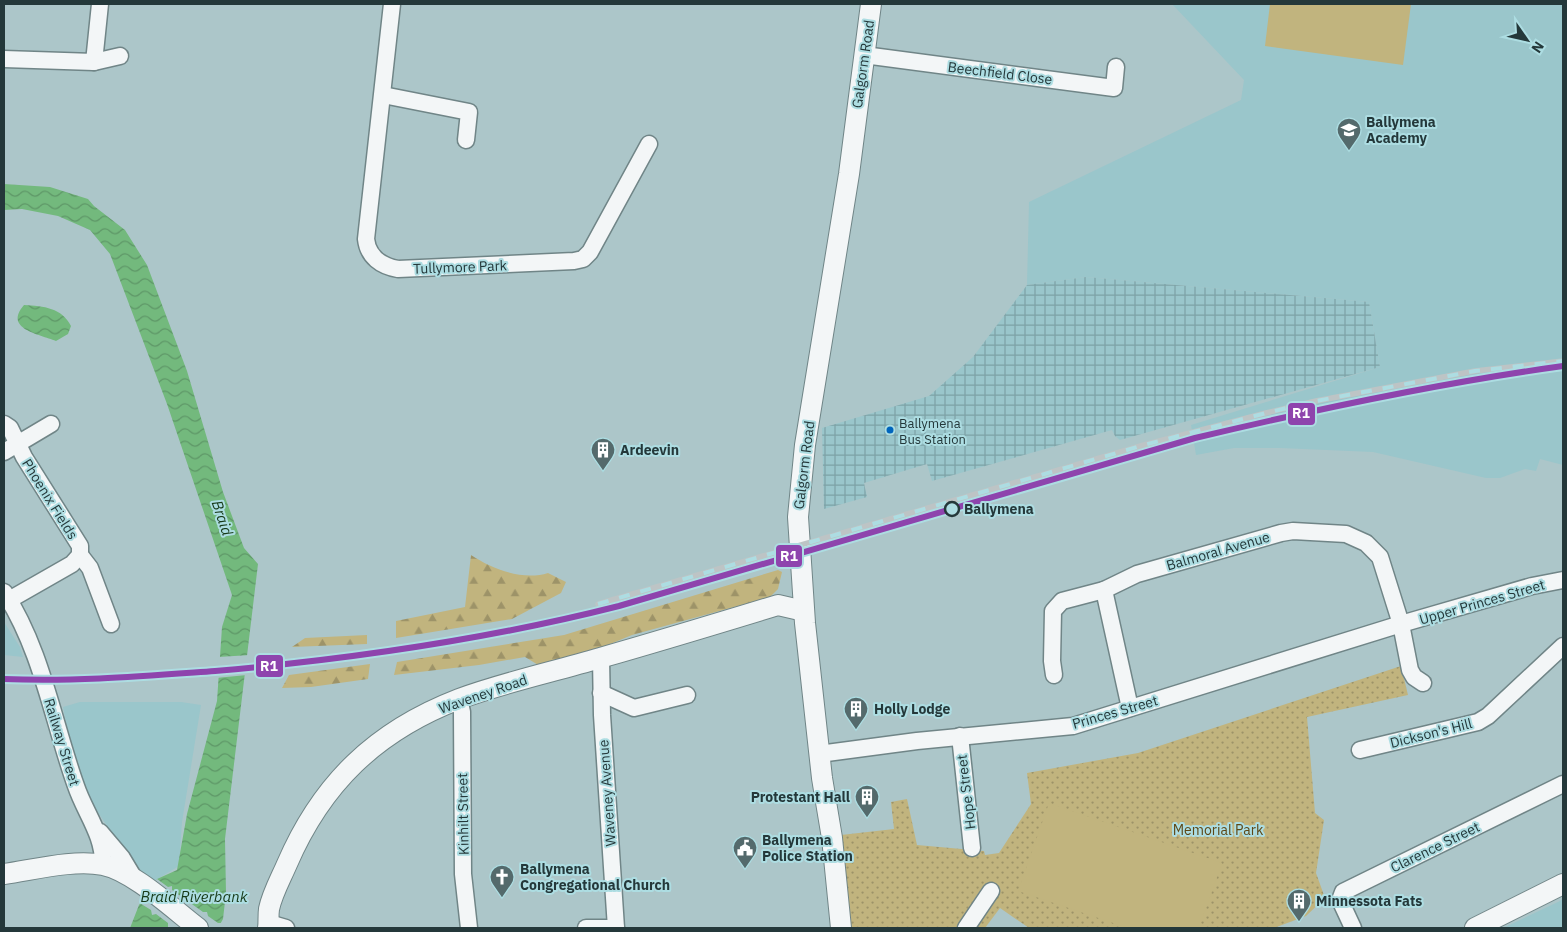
<svg xmlns="http://www.w3.org/2000/svg" width="1567" height="932" viewBox="0 0 1567 932" font-family="'IBM Plex Sans',sans-serif">
  <style>
    .built { fill: #9ac6cb }
    .industrial { fill: url(#industrial-grid) }
    .grass { fill: url(#grass-dots) }
    .forest { fill: url(#forest-firs) }
    .pitch { fill: #c1b47e }
    .water { fill: url(#water-waves) }
    .pier { fill: #acc6c9 }
    .lines { fill: none; stroke-linecap: round; stroke-linejoin: round }
    .minor-casing { stroke: #708587; stroke-width: 19 }
    .major-casing { stroke: #708587; stroke-width: 22 }
    .minor { stroke: #f3f6f7; stroke-width: 16 }
    .major { stroke: #f3f6f7; stroke-width: 20 }
    .rail-casing { stroke: #bdc4c5; stroke-width: 5.5 }
    .rail { stroke: #addde2; stroke-width: 4; stroke-dasharray: 11; stroke-linecap: butt }
    .rail-1-casing { stroke: #addde2; stroke-width: 10 }
    .rail-1 { stroke: #8e44ad; stroke-width: 6 }
    .bus-dot { fill: #0065bd; stroke: #addde2; stroke-width: 2 }
    .stop-dot { fill: #addde2; stroke: #24383a; stroke-width: 2.5 }
    .labels { text-anchor: middle; stroke-width: 4; stroke-linejoin: round; paint-order: stroke }
    .bus-label { font-size: 13px; fill: #24383a; stroke: #addde2; text-anchor: start }
    .street-label { font-size: 14px; fill: #24383a; stroke: #addde2 }
    .poi-label { font-size: 14px; font-weight: bold; fill: #24383a; stroke: #addde2; text-anchor: start }
    .stop-label { font-size: 14px; font-weight: bold; fill: #24383a; stroke: #addde2; text-anchor: start }
    .park-label { font-size: 14px; fill: #5d4716; stroke: #addde2 }
    .water-label { font-size: 15px; font-style: italic; fill: #173a18; stroke: #addde2 }
    .line-badge { stroke: #addde2; stroke-width: 2 }
    .badge-label { font-size: 14px; text-anchor: middle; font-weight: bold; fill: #fff }
  </style>
  <defs>
    <pattern id="industrial-grid" width="8" height="8" patternUnits="userSpaceOnUse" patternTransform="scale(1.25)"><rect width="8" height="8" fill="#9ac6cb"/><path d="M0 4h8M4 0v8" fill="none" stroke="#7da2a6"/></pattern>
    <pattern id="grass-dots" width="8" height="8" patternUnits="userSpaceOnUse" patternTransform="scale(1.25)"><rect width="8" height="8" fill="#c1b47e"/><path d="M2 2h.1M6 6h.1" fill="none" stroke="#9d9368" stroke-width="1.8" stroke-linecap="round"/></pattern>
    <pattern id="forest-firs" width="22" height="20" patternUnits="userSpaceOnUse" patternTransform="scale(1.25)"><rect width="22" height="20" fill="#c1b47e"/><path d="M5 1l3.5 6h-7zM16 11l3.5 6h-7z" fill="#9d9368"/></pattern>
    <pattern id="water-waves" width="16" height="10" patternUnits="userSpaceOnUse" patternTransform="scale(1.25)"><rect width="16" height="10" fill="#73b97d"/><path d="M0 5q4-4 8 0t8 0" fill="none" stroke="#5e9767"/></pattern>
  </defs>
  <rect width="100%" height="100%" fill="#acc6c9"/>
  <!-- built -->
  <g class="built">
    <polygon points="1172,4 1563,4 1563,465 1540,459 1536,471 1525,469 1500,478 1486,478 1373,452 1280,448 1234,448 1196,455 1191,425 1380,367 1369,302 1086,277 1027,285 1029,202 1241,100 1244,80"/>
    <polygon points="4,622 20,647 23,657 4,655"/>
    <polygon points="80,702 181,702 201,705 182,822 179,866 154,881 133,864 95,808 81,783 73,759 63,707"/>
    <polygon points="1563,899 1563,928 1503,928 1558,902"/>
  </g>
  <!-- industrial -->
  <polygon class="industrial" points="1086,277 1369,302 1380,367 1120,440 1115,436 1112,430 932,481 927,464 864,483 867,497 824,509 822,428 929,396 973,357 1027,285"/>
  <!-- grass -->
  <polygon class="grass" points="1401,666 1408,695 1307,717 1315,813 1324,820 1316,873 1325,898 1306,916 1274,928 1029,928 1000,908 985,928 851,928 841,835 894,829 891,802 907,799 917,845 984,851 985,855 999,853 1031,804 1027,773 1138,753"/>
  <!-- forest -->
  <g class="forest">
    <path d="M471,555c21,14 52,26 77,18l18,9 -5,11 -49,26 -116,19v-17l69,-14z"/>
    <polygon points="778,570 782,572 778,589 770,597 632,635 598,649 540,666 525,657 479,665 394,675 397,662 564,635"/>
    <polygon points="367,635 367,644 292,647 305,638"/>
    <polygon points="370,664 368,679 311,687 282,688 289,675"/>
  </g>
  <!-- pitch -->
  <g class="pitch">
    <polygon points="1270,4 1411,4 1403,65 1265,46"/>
    <polygon points="1049,803 1222,863 1199,928 1128,928 1018,891"/>
  </g>
  <!-- water -->
  <g class="water">
    <polygon points="4,184 50,187 88,199 94,206 125,230 147,265 187,371 223,492 244,548 258,564 225,839 226,893 223,919 218,928 130,928 139,905 157,879 177,870 187,814 217,701 222,627 232,595 167,404 110,254 90,230 58,216 22,209 4,210"/>
    <path d="M24,305c20,1 38,3 47,21l-3,8 -12,7c-17,-7 -53,-12 -32,-36z"/>
  </g>
  <!-- pier -->
  <g class="pier">
    <polygon points="250,655 247,675 216,678 218,657"/>
    <polygon points="157,879 168,887 172,886 172,890 185,899 188,899 189,902 203,912 207,912 208,916 218,923 221,923 221,928 175,928 168,927 168,923 156,914 152,915 151,910 138,902"/>
  </g>
  <g class="lines">
    <defs>
      <g id="minor">
        <path d="M392,4l-26,235c2,18 15,27 32,30l176,-8 9,-2 7,-7 59,-108"/>
        <polyline points="864,55 1114,88 1116,67"/>
        <polyline points="4,59 94,62 100,4"/>
        <polyline points="94,62 120,56"/>
        <polyline points="383,95 469,112 466,140"/>
        <polyline points="4,424 10,428 24,457 80,546 80,555 72,564 9,600"/>
        <polyline points="4,452 51,424"/>
        <polyline points="80,555 90,568 111,624"/>
        <path d="M4,592c38,58 49,130 72,194 9,27 28,49 27,79"/>
        <polyline points="601,658 602,715 616,928"/>
        <polyline points="1054,675 1052,661 1053,611 1062,601 1104,590"/>
        <polyline points="601,693 634,708 687,695"/>
        <polyline points="459,699 462,712 463,874 469,928"/>
        <polyline points="1130,708 1104,590 1137,574 1281,533 1293,531 1346,534 1366,543 1380,557 1401,624 1410,670 1414,677 1423,683"/>
        <polyline points="960,736 972,848"/>
        <polyline points="1360,750 1478,722 1488,716 1563,646"/>
        <polyline points="819,754 917,741 1073,726 1401,624 1532,586 1563,580"/>
        <polyline points="100,832 122,858 134,878"/>
        <polyline points="269,923 286,928"/>
        <polyline points="586,928 616,928"/>
        <polyline points="966,928 991,891"/>
        <polyline points="1353,928 1340,900 1343,892 1563,784"/>
      </g>
      <g id="major">
        <path d="M4,874c29,-4 70,-15 99,-9 30,6 70,44 95,63"/>
        <path d="M268,928c1,-6 0,-12 1,-19 3,-15 12,-31 18,-45 35,-81 89,-133 172,-165 46,-17 94,-27 141,-41 60,-17 119,-35 178,-53l26,6"/>
        <polyline points="841,928 832,838 822,778 805,623 798,517 805,445 849,174 871,4"/>
        <polyline points="1475,928 1563,884"/>
      </g>
    </defs>
    <!-- minor casing -->
    <use href="#minor" class="minor-casing"/>
    <!-- major casing -->
    <use href="#major" class="major-casing"/>
    <!-- minor -->
    <use href="#minor" class="minor"/>
    <!-- major -->
    <use href="#major" class="major"/>
    <defs>
      <polyline id="rail" points="598,604 1144,445 1266,413 1316,401 1475,371 1563,361"/>
    </defs>
    <!-- rail casing -->
    <use href="#rail" class="rail-casing"/>
    <!-- rail -->
    <use href="#rail" class="rail"/>
    <defs>
      <path id="rail-1" d="M4,679c71,3 141,-3 211,-8 138,-12 270,-31 404,-65l576,-168c122,-29 244,-55 368,-72"/>
    </defs>
    <!-- rail-1 casing -->
    <use href="#rail-1" class="rail-1-casing"/>
    <!-- rail-1 -->
    <use href="#rail-1" class="rail-1"/>
  </g>
  <!-- icons -->
  <defs>
    <symbol id="school-pin" viewBox="-11 -11 22 30"><path d="M0 17L-7.5 6A9.5 9.5 0 1 1 7.5 6Z" fill="#546a6c" stroke="#addde2"/><path d="M0-5L7-2L0 1L-7-2ZM-4 1L0 2.5L4 1V4Q0 6-4 4Z" fill="#fff"/></symbol>
    <symbol id="building-pin" viewBox="-11 -11 22 30"><path d="M0 17L-7.5 6A9.5 9.5 0 1 1 7.5 6Z" fill="#546a6c" stroke="#addde2"/><path d="M-4-6H4V6H1V3H-1V6H-4ZM-2.5-4.3h1.7v1.8h-1.7ZM.8-4.3h1.7v1.8H.8ZM-2.5-1h1.7V.8h-1.7ZM.8-1h1.7V.8H.8Z" fill="#fff"/></symbol>
    <symbol id="civic-pin" viewBox="-11 -11 22 30"><path d="M0 17L-7.5 6A9.5 9.5 0 1 1 7.5 6Z" fill="#546a6c" stroke="#addde2"/><path d="M-.6-6.5H3V-4.5H.6V-3L4-1V1h2V6H-6V1h2V-1L-.6-3ZM-1.2 2.5V6h2.4V2.5Z" fill="#fff"/></symbol>
    <symbol id="church-pin" viewBox="-11 -11 22 30"><path d="M0 17L-7.5 6A9.5 9.5 0 1 1 7.5 6Z" fill="#546a6c" stroke="#addde2"/><path d="M-1.2-6h2.4v3.5h3.3v2.4h-3.3V6h-2.4V-.1h-3.3v-2.4h3.3Z" fill="#fff"/></symbol>
  </defs>
  <g fill-rule="evenodd">
    <use href="#school-pin" x="1335" y="116" width="28" height="38"/>
    <use href="#building-pin" x="589" y="436" width="28" height="38"/>
    <use href="#building-pin" x="842" y="695" width="28" height="38"/>
    <use href="#building-pin" x="853" y="783" width="28" height="38"/>
    <use href="#civic-pin" x="731" y="834" width="28" height="38"/>
    <use href="#church-pin" x="488" y="863" width="28" height="38"/>
    <use href="#building-pin" x="1285" y="887" width="28" height="38"/>
  </g>
  <!-- markers -->
  <circle class="bus-dot" cx="890" cy="430" r="4.5"/>
  <circle class="stop-dot" cx="952" cy="509" r="7"/>
  <g class="labels">
    <!-- bus labels -->
    <g class="bus-label">
      <text x="899" y="428">Ballymena<tspan x="899" dy="16">Bus Station</tspan></text>
    </g>
    <!-- street labels -->
    <g class="street-label">
      <text transform="translate(863 64) rotate(-82)" y="5">Galgorm Road</text>
      <text transform="translate(1000 73) rotate(7)" y="5">Beechfield Close</text>
      <text transform="translate(460 267) rotate(-2)" y="5">Tullymore Park</text>
      <text transform="translate(804 465) rotate(-83)" y="5">Galgorm Road</text>
      <text transform="translate(50 499) rotate(58)" y="5">Phoenix Fields</text>
      <text transform="translate(1218 551) rotate(-16)" y="5">Balmoral Avenue</text>
      <text transform="translate(1482 602) rotate(-16)" y="5">Upper Princes Street</text>
      <text transform="translate(483 694) rotate(-19)" y="5">Waveney Road</text>
      <text transform="translate(1115 712) rotate(-16)" y="5">Princes Street</text>
      <text transform="translate(1431 733) rotate(-14)" y="5">Dickson's Hill</text>
      <text transform="translate(62 742) rotate(73)" y="5">Railway Street</text>
      <text transform="translate(966 792) rotate(-97)" y="5">Hope Street</text>
      <text transform="translate(607 793) rotate(-94)" y="5">Waveney Avenue</text>
      <text transform="translate(463 814) rotate(-91)" y="5">Kinhilt Street</text>
      <text transform="translate(1435 847) rotate(-26)" y="5">Clarence Street</text>
    </g>
    <!-- poi labels -->
    <g class="poi-label">
      <text x="1366" y="127">Ballymena<tspan x="1366" dy="16">Academy</tspan></text>
      <text x="620" y="455">Ardeevin</text>
      <text x="874" y="714">Holly Lodge</text>
      <text x="850" y="802" text-anchor="end">Protestant Hall</text>
      <text x="762" y="845">Ballymena<tspan x="762" dy="16">Police Station</tspan></text>
      <text x="520" y="874">Ballymena<tspan x="520" dy="16">Congregational Church</tspan></text>
      <text x="1316" y="906">Minnessota Fats</text>
    </g>
    <!-- stop labels -->
    <g class="stop-label">
      <text x="964" y="514">Ballymena</text>
    </g>
    <!-- park labels -->
    <g class="park-label">
      <text x="1218" y="835">Memorial Park</text>
    </g>
    <!-- water labels -->
    <g class="water-label">
      <text transform="translate(222 518) rotate(71)" y="5">Braid</text>
      <text x="194" y="902">Braid Riverbank</text>
    </g>
  </g>
  <g class="line-badge">
    <rect x="1287" y="402" width="29" height="24" rx="5" fill="#8e44ad"/>
    <rect x="775" y="544" width="28" height="24" rx="5" fill="#8e44ad"/>
    <rect x="255" y="654" width="29" height="24" rx="5" fill="#8e44ad"/>
  </g>
  <g class="badge-label">
    <text x="1301" y="418">R1</text>
    <text x="789" y="561">R1</text>
    <text x="269" y="671">R1</text>
  </g>
  <!-- border -->
  <rect width="1567" height="932" fill="none" stroke="#24383a" stroke-width="10"/>
  <!-- north arrow -->
  <g transform="translate(1527 40) rotate(124)" stroke="#addde2" stroke-width="4" paint-order="stroke">
  <path d="M0-4L9 19L0 12L-9 19Z" fill="#24383a"/>
  <text y="-8" font-size="14" font-weight="bold" text-anchor="middle" fill="#24383a">N</text>
  </g>
</svg>
